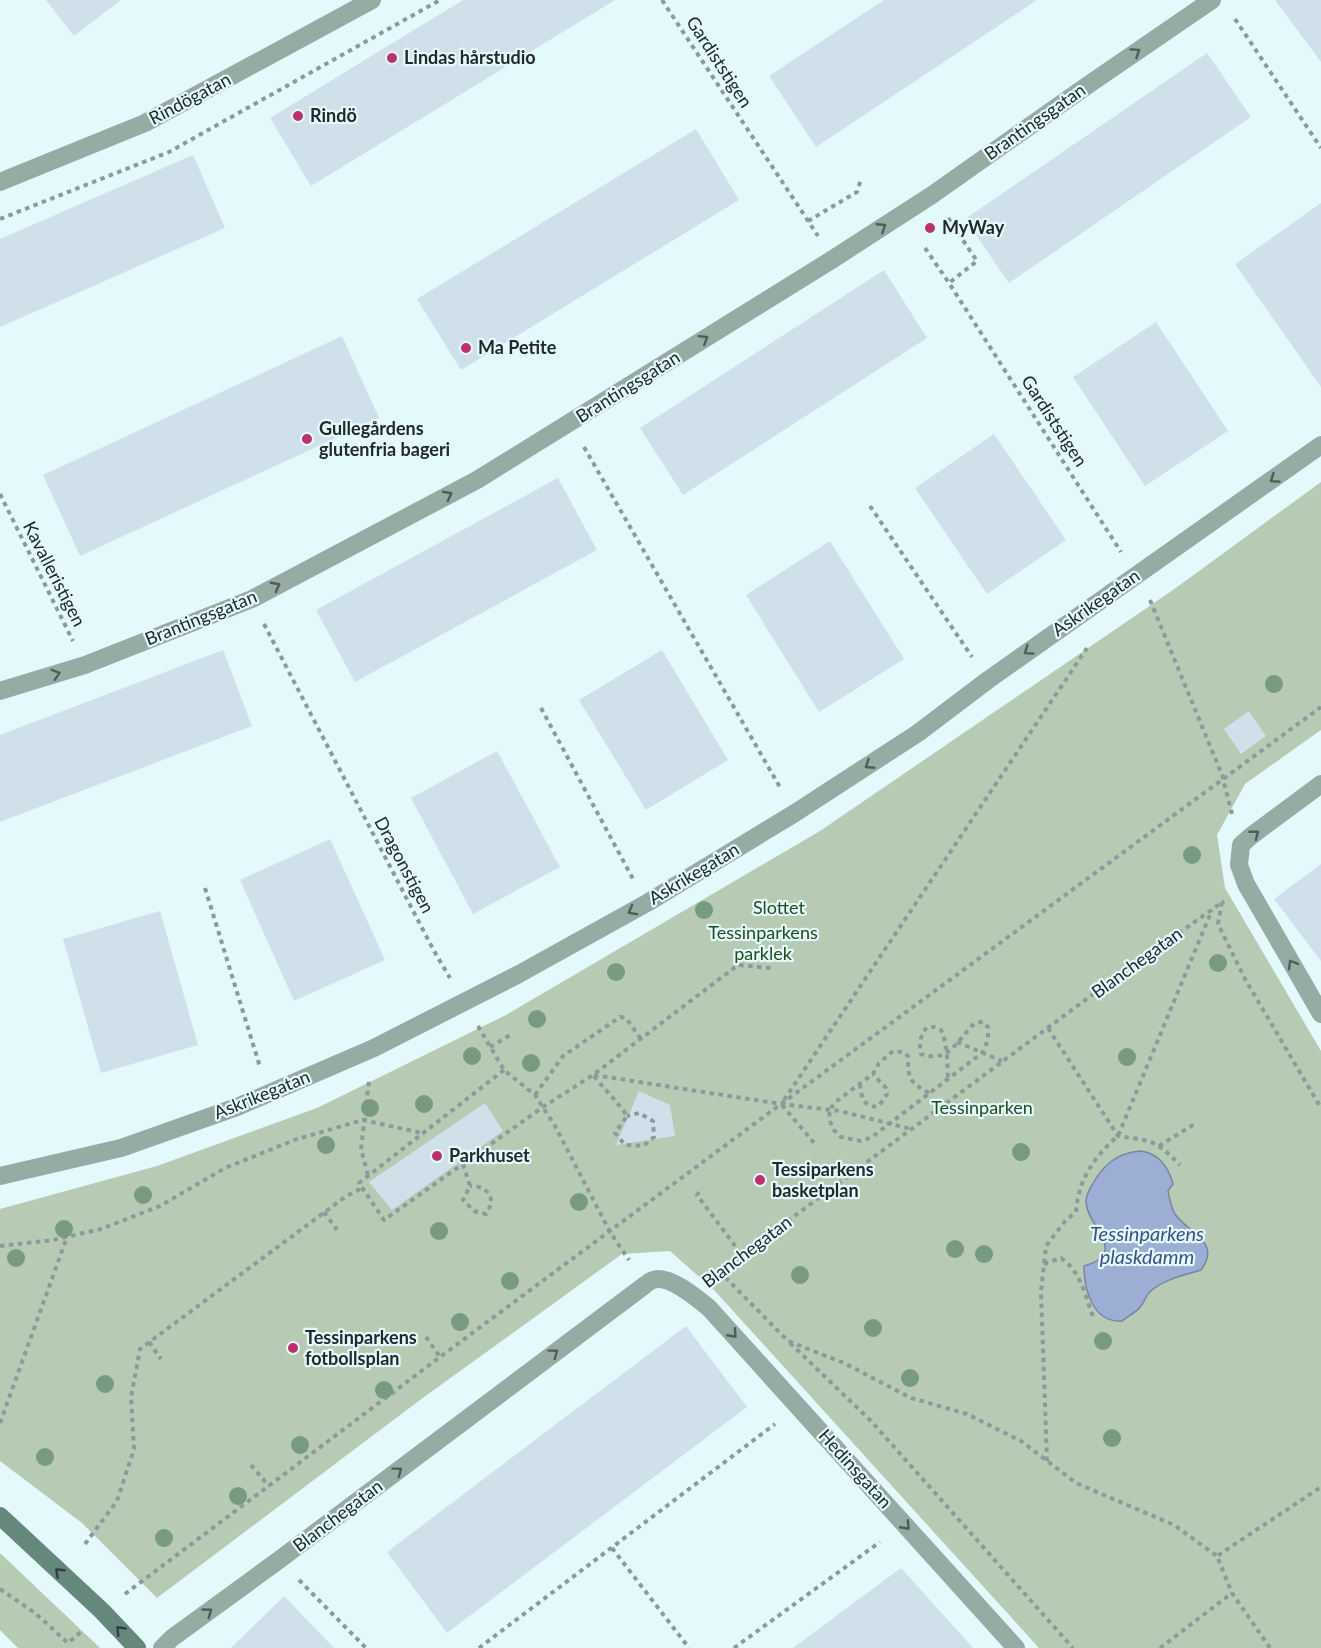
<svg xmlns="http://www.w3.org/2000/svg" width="1321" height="1648" viewBox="0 0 1321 1648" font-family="Lato,sans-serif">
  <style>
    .green { fill: #b7cab4 }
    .water { fill: #9daed5; stroke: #7886a2; stroke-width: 1.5 }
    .building { fill: #cfe0eb }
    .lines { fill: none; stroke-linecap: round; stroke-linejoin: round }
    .path { stroke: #8b9b9c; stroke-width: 4; stroke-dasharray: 4.5 4.5; stroke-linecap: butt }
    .street { stroke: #95aba3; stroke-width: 18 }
    .secondary { stroke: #66877c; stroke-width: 18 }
    .tree { fill: #789a81 }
    .oneway { stroke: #4f5d5a }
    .oneway2 { stroke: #32403e }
    .poi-dot { fill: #bb316b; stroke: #e3f9fb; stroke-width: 2 }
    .labels { text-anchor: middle; stroke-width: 4.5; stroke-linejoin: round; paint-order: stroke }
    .poi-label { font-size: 18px; font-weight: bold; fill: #21292a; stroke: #e3f9fb; text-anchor: start }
    .street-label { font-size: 18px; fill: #21292a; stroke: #e3f9fb }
    .park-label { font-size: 18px; fill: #214c1d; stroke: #e3f9fb }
    .water-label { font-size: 20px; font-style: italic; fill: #3c5184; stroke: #e3f9fb }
  </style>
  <rect width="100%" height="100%" fill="#e3f9fb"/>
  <!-- green -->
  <g class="green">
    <polygon points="1321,482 1321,730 1245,784 1217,835 1225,888 1321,1051 1321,1648 1039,1648 714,1290 670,1251 622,1254 420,1400 157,1598 82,1523 0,1461 0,1209 157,1166 317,1108 506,1015 820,831 1173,590"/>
    <polygon points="0,1553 100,1648 18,1648 0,1630"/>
  </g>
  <!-- water -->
  <path class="water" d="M1140,1151c19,2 28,15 33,33l-5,7c2,8 3,17 7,23 14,20 47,28 26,56 -16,5 -36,9 -49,20 -6,4 -7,11 -11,16 -4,6 -13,10 -19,15 -29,2 -38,-31 -38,-55 46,-13 3,-39 2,-64 0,-6 3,-12 6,-17 11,-20 25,-32 48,-34z"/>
  <!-- building -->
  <g class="building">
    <polygon points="46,0 121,0 74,36"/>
    <polygon points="463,0 615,0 311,186 270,118"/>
    <polygon points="884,0 1037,0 816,147 769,76"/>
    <polygon points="1275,0 1321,0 1321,62"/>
    <polygon points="1207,53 1251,117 1009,283 965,219"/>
    <polygon points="696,129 739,200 461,370 417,299"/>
    <polygon points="193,155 225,228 0,327 0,239"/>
    <polygon points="1321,203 1321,387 1235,264"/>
    <polygon points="884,270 927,338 683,495 640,428"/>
    <polygon points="1156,322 1228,431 1145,486 1073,377"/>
    <polygon points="342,336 379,418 80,556 43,475"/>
    <polygon points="994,434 1066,540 987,594 915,488"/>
    <polygon points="558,478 597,550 355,682 316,610"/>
    <polygon points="830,541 904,659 819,712 746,595"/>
    <polygon points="223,650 252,726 0,822 0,735"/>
    <polygon points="662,650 728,760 646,810 579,700"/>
    <polygon points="1249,711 1266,736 1241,754 1224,729"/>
    <polygon points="497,751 560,867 473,914 411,798"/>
    <polygon points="330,839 385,960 294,1001 240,880"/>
    <polygon points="1321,864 1321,961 1274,899"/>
    <polygon points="160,911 198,1045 101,1073 63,939"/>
    <polygon points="639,1091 670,1105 675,1136 616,1145"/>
    <polygon points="485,1103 503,1131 392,1210 369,1182"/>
    <polygon points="686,1326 747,1407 447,1633 387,1552"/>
    <polygon points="901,1568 973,1648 793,1648"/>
    <polygon points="284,1596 334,1648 231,1648"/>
  </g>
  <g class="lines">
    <!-- path -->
    <g class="path">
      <polyline points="662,0 818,236"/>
      <polyline points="1235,19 1321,148"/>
      <polyline points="948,218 977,261 949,283"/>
      <polyline points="0,219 169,152 440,0"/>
      <polyline points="808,221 857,192 861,179"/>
      <polyline points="925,248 949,283 1121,552"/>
      <polyline points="584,447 781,789"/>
      <polyline points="0,494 73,641"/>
      <polyline points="870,506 972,657"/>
      <polyline points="1150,600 1222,775 1232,814"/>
      <polyline points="264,624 434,951 450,978"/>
      <polyline points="541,708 633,879"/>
      <polyline points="205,888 260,1067"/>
      <polyline points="1222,902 1218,924 1245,979 1321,1108"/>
      <polyline points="478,1026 504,1070 535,1095 555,1126 610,1232 629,1260"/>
      <path d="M1048,1028l70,108c33,5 37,3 62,29"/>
      <polyline points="957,1042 1002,1061"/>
      <polyline points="490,1047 512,1034"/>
      <polyline points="504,1070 359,1183 384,1220 543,1107 593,1075 738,965 771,968"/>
      <polyline points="594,1075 781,1104 840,1111 911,1129"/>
      <path d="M594,1076c11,14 23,25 33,40l-12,17 10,12 18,1 11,-9 -1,-16 -14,-8 -12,3"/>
      <path d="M860,1084c1,12 4,25 19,22l8,-12 -1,-6 -13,-14"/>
      <path d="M929,1093c-20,-11 -21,-14 -21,-37l-5,-4 -10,-1 -14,12 -6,11 -35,26 -9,10 1,11 4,9 7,7 20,4 11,-4 110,-84 6,-13v-13l-5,-5 -8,1c-18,17 -26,41 -54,31 -2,-10 -1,-19 6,-27h7l7,3c7,14 6,34 7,49"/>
      <polyline points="535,1095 563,1056 620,1017 626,1018 641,1039"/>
      <polyline points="784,1100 1087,648"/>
      <polyline points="782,1105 815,1144"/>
      <polyline points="1159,1146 1196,1123"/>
      <path d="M463,1164l7,22 -7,14 11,11 12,3 6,-11c-3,-12 -8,-17 -22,-17"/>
      <polyline points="368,1175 361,1149 369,1081"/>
      <polyline points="699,1192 697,1195 742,1255"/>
      <polyline points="324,1212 337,1230"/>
      <polyline points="0,1246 53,1240 101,1229 160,1206 225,1168 297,1139 363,1120 422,1133"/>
      <path d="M1044,1264l17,-6c20,14 24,37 32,59"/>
      <polyline points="719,1271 788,1341 844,1363 911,1398 967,1414 1021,1441 1076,1483 1174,1525 1217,1556"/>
      <polyline points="715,1275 1096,992 1224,901"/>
      <polyline points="426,1337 440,1357"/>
      <polyline points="149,1342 161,1359"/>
      <polyline points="790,1343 871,1421 1073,1648"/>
      <polyline points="0,1423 67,1237"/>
      <path d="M1047,1461l-6,-169 5,-46 20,-26 10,-8c2,-32 18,-55 42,-76l94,-226"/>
      <polyline points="251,1465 269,1486"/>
      <polyline points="85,1544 117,1501 134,1449 131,1397 140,1349 345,1197 362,1188"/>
      <polyline points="612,1548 689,1648"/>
      <polyline points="299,1580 366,1648"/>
      <polyline points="0,1589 35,1613 68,1643 83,1630"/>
      <polyline points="125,1594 440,1357 781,1104 1321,707"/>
      <polyline points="479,1648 775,1424"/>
      <polyline points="734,1648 880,1542"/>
      <polyline points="1160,1648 1232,1593"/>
      <polyline points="1270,1648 1232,1593 1217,1556 1321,1487"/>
    </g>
    <!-- street -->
    <g class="street">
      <polyline points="0,182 145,123 372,0"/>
      <polyline points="0,691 85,665 252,599 477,480 833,259 932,195 1088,85 1212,0"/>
      <polyline points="1321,784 1251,836 1241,845 1239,865 1246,884 1321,1014"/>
      <polyline points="0,1176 121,1148 237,1107 374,1048 519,974 647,903 795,813 918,733 988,680 1321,445"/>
      <path d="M162,1648l10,-10 107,-78 366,-275c2,-2 5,-4 8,-5 15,-6 44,18 56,28l307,340"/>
    </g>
    <!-- secondary -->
    <polyline class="secondary" points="0,1516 102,1611 137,1648"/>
  </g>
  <!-- trees -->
  <g class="tree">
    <circle cx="1274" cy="684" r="9"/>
    <circle cx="1192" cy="855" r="9"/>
    <circle cx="704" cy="910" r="9"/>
    <circle cx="1218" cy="963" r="9"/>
    <circle cx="616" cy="972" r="9"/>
    <circle cx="537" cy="1019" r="9"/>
    <circle cx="472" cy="1056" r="9"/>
    <circle cx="1127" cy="1057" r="9"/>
    <circle cx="531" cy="1063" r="9"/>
    <circle cx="424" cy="1104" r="9"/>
    <circle cx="370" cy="1108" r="9"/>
    <circle cx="326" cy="1145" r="9"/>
    <circle cx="1021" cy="1152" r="9"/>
    <circle cx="143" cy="1195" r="9"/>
    <circle cx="579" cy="1202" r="9"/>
    <circle cx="64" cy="1229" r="9"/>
    <circle cx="439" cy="1231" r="9"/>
    <circle cx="955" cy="1249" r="9"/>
    <circle cx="984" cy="1254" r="9"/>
    <circle cx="16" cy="1258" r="9"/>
    <circle cx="800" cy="1275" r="9"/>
    <circle cx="510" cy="1281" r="9"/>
    <circle cx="460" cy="1322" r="9"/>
    <circle cx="873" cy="1328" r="9"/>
    <circle cx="1103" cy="1341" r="9"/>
    <circle cx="910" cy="1378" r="9"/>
    <circle cx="105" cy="1384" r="9"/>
    <circle cx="384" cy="1390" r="9"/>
    <circle cx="1112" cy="1438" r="9"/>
    <circle cx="300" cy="1445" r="9"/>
    <circle cx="45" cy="1457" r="9"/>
    <circle cx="238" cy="1496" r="9"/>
    <circle cx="164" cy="1538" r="9"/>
  </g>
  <!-- one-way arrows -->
  <defs><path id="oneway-chevron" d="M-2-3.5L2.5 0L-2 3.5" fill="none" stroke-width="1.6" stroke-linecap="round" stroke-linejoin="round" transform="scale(1.5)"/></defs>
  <g class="oneway">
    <use href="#oneway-chevron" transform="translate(1136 52) rotate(-34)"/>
    <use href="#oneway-chevron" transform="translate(882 227) rotate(-33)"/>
    <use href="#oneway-chevron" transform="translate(704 339) rotate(-32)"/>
    <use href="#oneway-chevron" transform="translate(1274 479) rotate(145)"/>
    <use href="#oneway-chevron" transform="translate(448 495) rotate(-28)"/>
    <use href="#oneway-chevron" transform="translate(276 586) rotate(-28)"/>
    <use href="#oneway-chevron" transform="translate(1028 651) rotate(145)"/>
    <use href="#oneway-chevron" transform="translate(56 674) rotate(-17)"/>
    <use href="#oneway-chevron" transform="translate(869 765) rotate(147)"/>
    <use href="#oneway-chevron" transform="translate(1255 834) rotate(-38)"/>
    <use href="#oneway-chevron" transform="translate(632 911) rotate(151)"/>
    <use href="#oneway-chevron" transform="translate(1292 964) rotate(-120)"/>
    <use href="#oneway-chevron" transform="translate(733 1334) rotate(48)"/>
    <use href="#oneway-chevron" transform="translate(554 1353) rotate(-37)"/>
    <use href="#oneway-chevron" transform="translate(398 1471) rotate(-37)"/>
    <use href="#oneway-chevron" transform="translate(906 1526) rotate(48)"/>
    <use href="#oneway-chevron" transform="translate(208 1612) rotate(-36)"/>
  </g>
  <g class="oneway2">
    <use href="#oneway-chevron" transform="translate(59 1572) rotate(-137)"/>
    <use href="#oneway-chevron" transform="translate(120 1630) rotate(-134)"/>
  </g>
  <!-- markers -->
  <g class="poi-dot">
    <circle cx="392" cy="58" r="6"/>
    <circle cx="298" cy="116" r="6"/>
    <circle cx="930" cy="228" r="6"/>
    <circle cx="466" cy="348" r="6"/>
    <circle cx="307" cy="439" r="6"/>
    <circle cx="437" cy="1156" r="6"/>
    <circle cx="760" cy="1180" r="6"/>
    <circle cx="293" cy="1348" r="6"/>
  </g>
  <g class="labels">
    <!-- poi labels -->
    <g class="poi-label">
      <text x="404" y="64">Lindas hårstudio</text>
      <text x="310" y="122">Rindö</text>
      <text x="942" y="234">MyWay</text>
      <text x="478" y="354">Ma Petite</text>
      <text x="319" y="435">Gullegårdens<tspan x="319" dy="21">glutenfria bageri</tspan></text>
      <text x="449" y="1162">Parkhuset</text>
      <text x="772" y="1176">Tessiparkens<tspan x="772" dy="21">basketplan</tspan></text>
      <text x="305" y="1344">Tessinparkens<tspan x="305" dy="21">fotbollsplan</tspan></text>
    </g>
    <!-- street labels -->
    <g class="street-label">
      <text transform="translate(719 62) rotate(57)" y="6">Gardiststigen</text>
      <text transform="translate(190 99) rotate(-28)" y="6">Rindögatan</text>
      <text transform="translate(1035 122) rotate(-35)" y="6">Brantingsgatan</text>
      <text transform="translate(628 387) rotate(-32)" y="6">Brantingsgatan</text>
      <text transform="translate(1054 421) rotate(57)" y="6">Gardiststigen</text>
      <text transform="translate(54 574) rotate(63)" y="6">Kavalleristigen</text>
      <text transform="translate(1096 603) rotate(-35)" y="6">Askrikegatan</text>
      <text transform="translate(201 618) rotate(-22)" y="6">Brantingsgatan</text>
      <text transform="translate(404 865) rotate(62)" y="6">Dragonstigen</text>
      <text transform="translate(694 874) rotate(-31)" y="6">Askrikegatan</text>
      <text transform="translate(1137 963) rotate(-36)" y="6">Blanchegatan</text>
      <text transform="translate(262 1095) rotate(-22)" y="6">Askrikegatan</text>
      <text transform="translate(747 1252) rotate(-37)" y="6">Blanchegatan</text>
      <text transform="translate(855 1469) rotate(48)" y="6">Hedinsgatan</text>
      <text transform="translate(338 1516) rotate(-37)" y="6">Blanchegatan</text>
    </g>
    <!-- park labels -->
    <g class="park-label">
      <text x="779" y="914">Slottet</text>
      <text x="763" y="939">Tessinparkens<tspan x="763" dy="21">parklek</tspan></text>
      <text x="982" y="1114">Tessinparken</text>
    </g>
    <!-- water labels -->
    <g class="water-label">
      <text x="1147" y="1241">Tessinparkens<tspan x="1147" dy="23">plaskdamm</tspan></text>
    </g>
  </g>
</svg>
